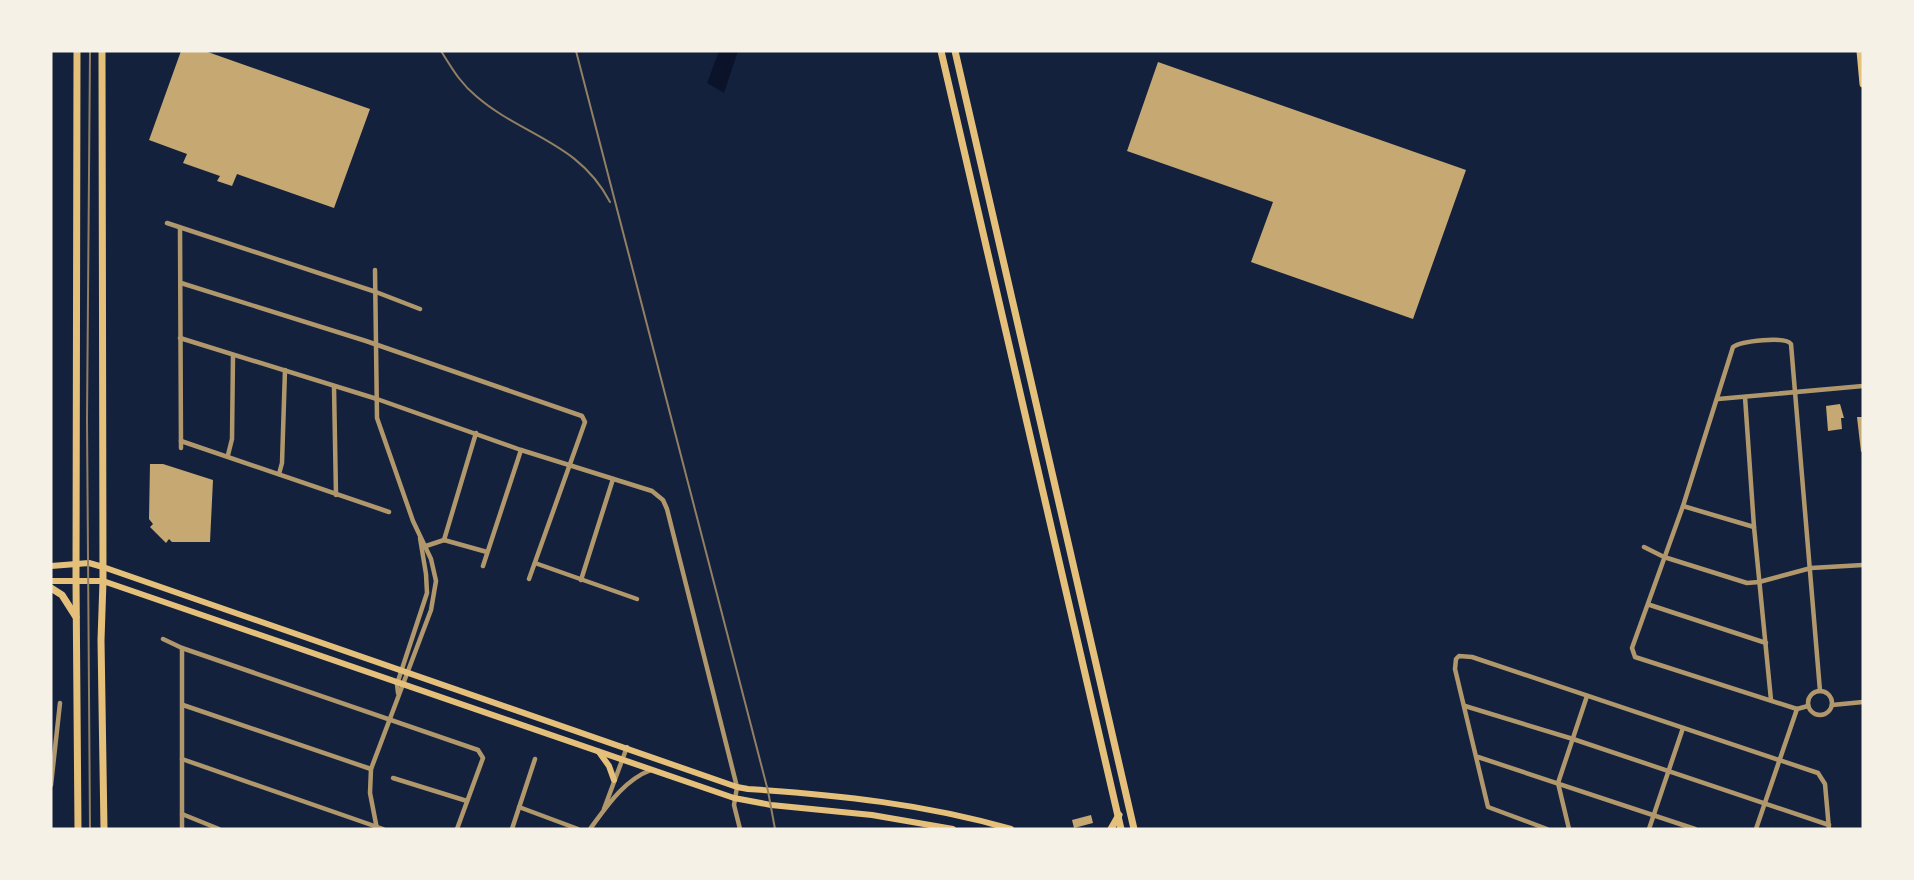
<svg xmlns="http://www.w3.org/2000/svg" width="1914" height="880" viewBox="0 0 1914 880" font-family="Barlow,sans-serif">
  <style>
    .water { fill: #0b132b }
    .building { fill: #c6a872 }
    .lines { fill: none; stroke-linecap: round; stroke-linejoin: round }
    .minor { stroke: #b1986c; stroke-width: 4.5 }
    .secondary { stroke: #e5c07b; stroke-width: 6 }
    .primary { stroke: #e5c07b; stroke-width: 7 }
    .rail { stroke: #918062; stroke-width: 2 }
  </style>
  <rect width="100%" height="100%" fill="#14213d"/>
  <!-- water -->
  <polygon class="water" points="719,51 738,51 724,93 707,83"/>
  <!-- building -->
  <g class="building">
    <polygon points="181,51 205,51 370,109 334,208 237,174 232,186 217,181 220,176 183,163 187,154 149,140"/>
    <polygon points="1158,62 1466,170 1413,319 1251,262 1273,202 1127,151"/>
    <polygon points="1840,404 1844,418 1841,418 1842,429 1828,431 1826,406"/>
    <polygon points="1857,417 1863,417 1863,451 1861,452"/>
    <polygon points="150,464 163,464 213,480 210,542 172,542 169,539 166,543 150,527 153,524 149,519"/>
    <polygon points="1091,815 1093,823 1074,828 1072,820"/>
  </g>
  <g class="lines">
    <!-- minor -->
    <g class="minor">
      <polyline points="167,223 376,292 420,309"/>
      <polyline points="180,228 181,448"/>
      <polyline points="375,270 377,418 413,521 431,559 436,581 431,610 371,769 370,793 377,829"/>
      <polyline points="181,283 366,341 582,416 585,422 529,579"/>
      <polyline points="180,338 377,399 521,450 652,491 663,500 667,509 737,787 734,805 740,829"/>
      <polyline points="334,387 336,495"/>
      <polyline points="1745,397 1754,527 1771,700"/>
      <polyline points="1718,399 1863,386"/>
      <polyline points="181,441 389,512"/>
      <polyline points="228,455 232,439 233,355"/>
      <polyline points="279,474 282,463 285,370"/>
      <polyline points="1683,506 1754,527"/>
      <polyline points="444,540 476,433"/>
      <polyline points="444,540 487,552"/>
      <polyline points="426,546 444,540"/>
      <polyline points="1644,547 1664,557 1747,583 1759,582 1811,568 1863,565"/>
      <polyline points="535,563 637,599"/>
      <polyline points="483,566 521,450"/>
      <polyline points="581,580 613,479"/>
      <polyline points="1650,605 1766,643"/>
      <polyline points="163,639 182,648 478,750 483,758 457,829"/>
      <circle cx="1820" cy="703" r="12"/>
      <polyline points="398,693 397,684 427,593 426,574 420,538"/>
      <polyline points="183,705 371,769"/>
      <polyline points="1832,705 1863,702"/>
      <polyline points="1465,706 1573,739 1829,825"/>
      <path d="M1808,706l-11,3 -162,-52 -3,-9 51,-142 50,-159c8,-6 52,-11 58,-3l29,347"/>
      <polyline points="1478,757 1695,829"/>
      <polyline points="182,759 383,829"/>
      <polyline points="393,778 467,801"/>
      <polyline points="51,785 60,703"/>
      <polyline points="519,807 578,829"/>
      <polyline points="604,809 627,747"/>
      <polyline points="182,814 219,829"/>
      <polyline points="182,829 182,648"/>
      <polyline points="512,829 535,759"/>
      <path d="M590,829c17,-23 34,-49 61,-59"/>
      <polyline points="1547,829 1488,807 1455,669 1456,659 1459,656 1472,657 1818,773 1825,784 1829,829"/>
      <polyline points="1569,829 1558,783 1587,696"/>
      <polyline points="1649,829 1683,728"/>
      <polyline points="1756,829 1797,709"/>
    </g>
    <!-- secondary -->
    <g class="secondary">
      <path d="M51,566l38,-3 14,4 634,220 11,2c90,6 177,15 263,40"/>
      <polyline points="51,581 103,581 734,798 771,805 872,815 953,829"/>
      <polyline points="599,752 609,766 614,780"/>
    </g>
    <!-- primary -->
    <g class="primary">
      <polyline points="77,51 76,579 78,829"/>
      <polyline points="102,51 103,581 101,640 104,829"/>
      <polyline points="941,51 1121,829"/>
      <polyline points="955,51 1134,829"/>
      <polyline points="1860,51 1863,84"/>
      <polyline points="51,588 62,595 76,617"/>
      <polyline points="1111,829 1119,815"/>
    </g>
    <!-- rail -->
    <g class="rail">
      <path d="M441,51c11,17 19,32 35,45 46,40 103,46 134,106"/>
      <polyline points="576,51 768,791 775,829"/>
      <polyline points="90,829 87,420 90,51"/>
    </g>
  </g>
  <!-- border -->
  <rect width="1914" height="880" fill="none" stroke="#f6f1e7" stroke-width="105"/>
</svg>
